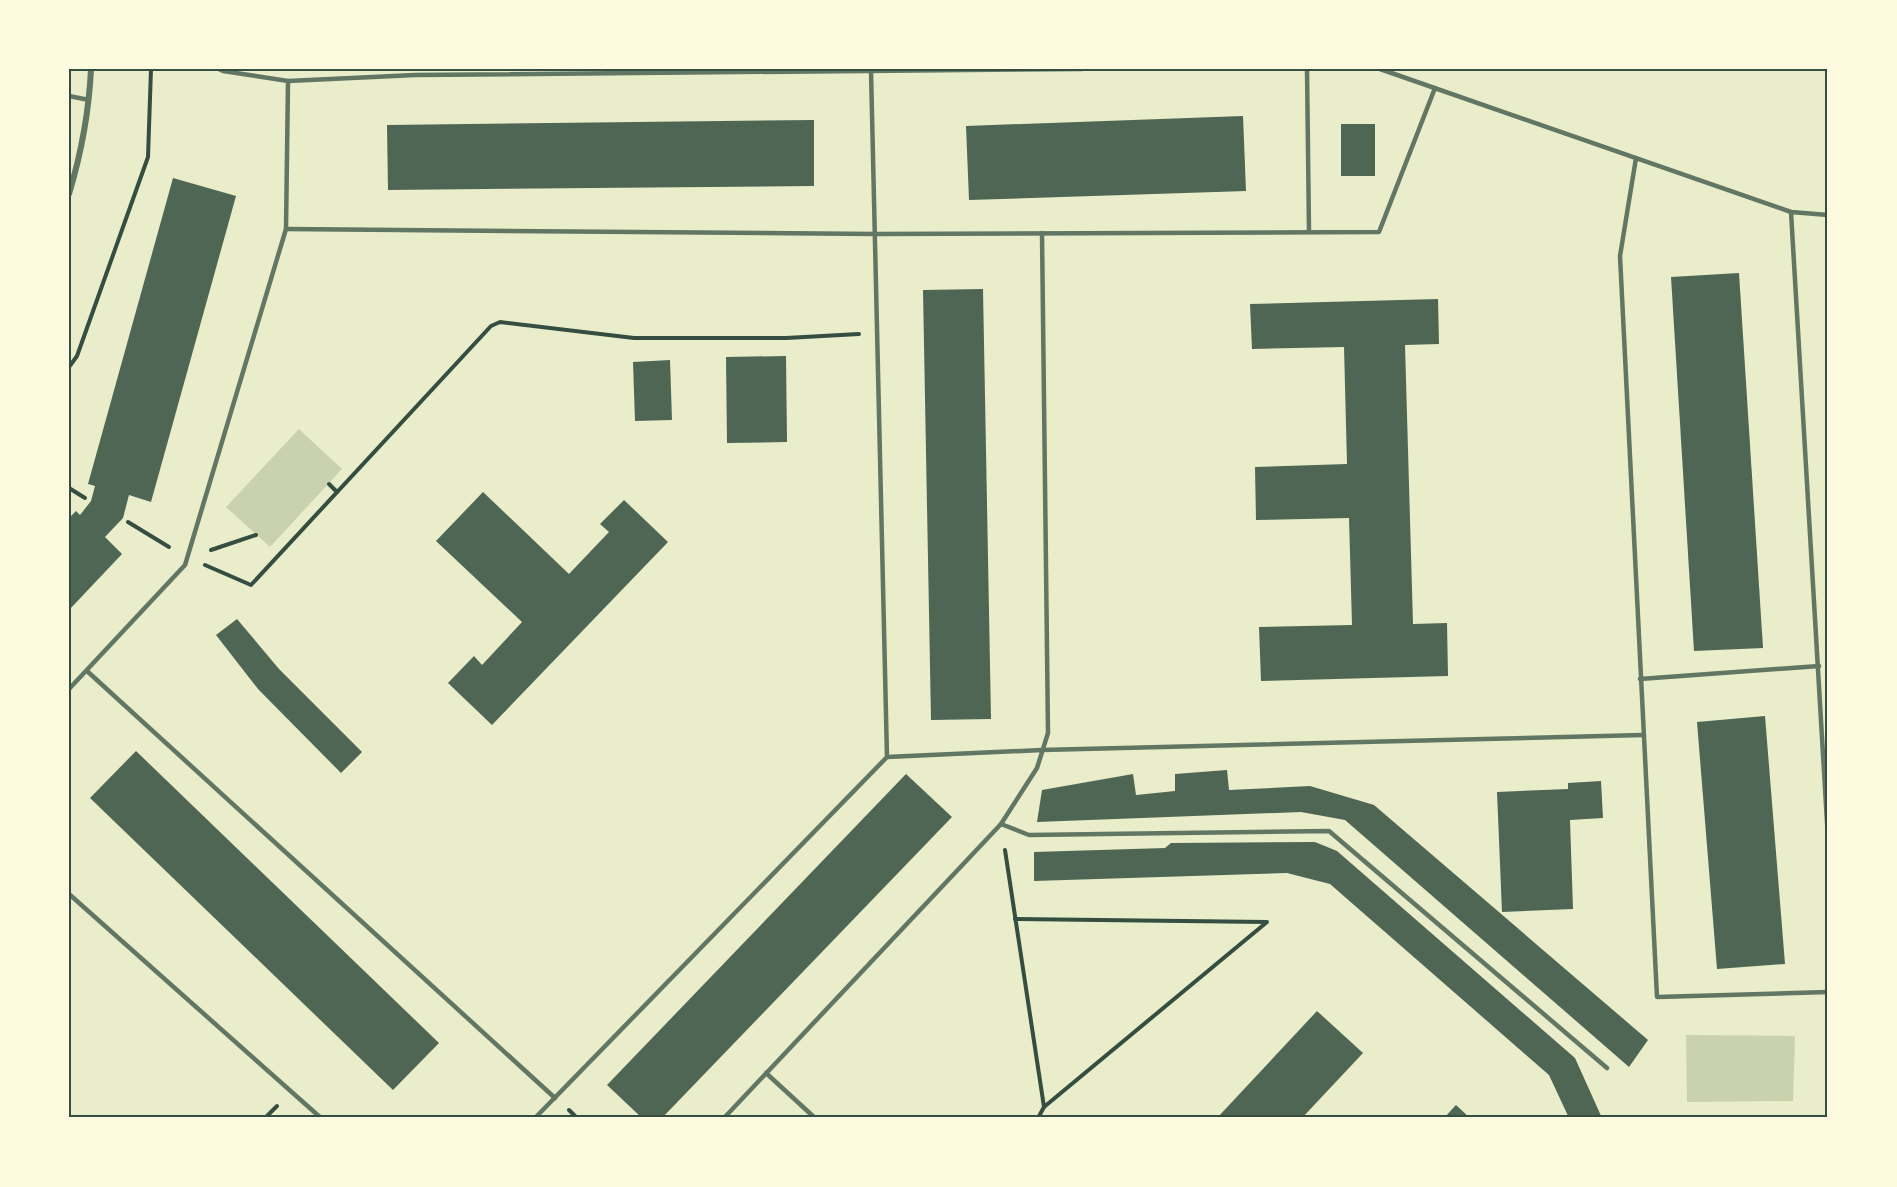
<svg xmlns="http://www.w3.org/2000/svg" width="1897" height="1187" viewBox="0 0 1897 1187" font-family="Manrope,sans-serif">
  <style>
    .green { fill: #cad2ad }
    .building { fill: #4f6655 }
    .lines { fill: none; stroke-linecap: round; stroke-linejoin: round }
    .path { stroke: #344e41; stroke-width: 4 }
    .service { stroke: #617663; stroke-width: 4.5 }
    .minor { stroke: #617663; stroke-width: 6 }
    .neatline { fill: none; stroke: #344e41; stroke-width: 2 }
  </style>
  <rect width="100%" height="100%" fill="#e9edc9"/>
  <!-- green -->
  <g class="green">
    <polygon points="299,429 342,469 270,547 226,507"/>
    <polygon points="1686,1035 1795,1036 1793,1101 1687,1102"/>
  </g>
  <!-- building -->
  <g class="building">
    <polygon points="1243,116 1246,191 969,200 966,126"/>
    <polygon points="814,120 814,186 388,190 387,125"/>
    <rect x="1341" y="124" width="34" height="52"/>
    <polygon points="173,178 236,196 151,502 129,495 123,518 105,537 122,554 69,610 69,518 76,511 80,515 91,501 95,486 88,484"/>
    <polygon points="1739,273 1763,648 1694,651 1671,277"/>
    <polygon points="983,289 991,719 931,720 923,290"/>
    <polygon points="1438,299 1439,344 1405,345 1413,624 1447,623 1448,676 1261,681 1259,627 1352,625 1349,518 1256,520 1255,467 1347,464 1344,347 1252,349 1250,304"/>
    <polygon points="786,356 787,442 727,443 726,357"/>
    <polygon points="670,360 672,420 635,421 633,362"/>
    <polygon points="483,492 569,574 609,532 600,524 624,500 668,542 492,725 448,683 474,656 482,665 522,622 436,541"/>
    <polygon points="237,619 279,669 362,752 341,773 258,689 216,635"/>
    <polygon points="1765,716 1785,964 1717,969 1697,722"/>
    <polygon points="136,751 439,1043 393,1090 90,798"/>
    <polygon points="1227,770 1229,790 1310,786 1374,805 1648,1040 1629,1067 1345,820 1301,812 1037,822 1042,790 1133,774 1136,795 1175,791 1175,774"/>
    <polygon points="906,774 952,817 662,1118 642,1118 607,1085"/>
    <polygon points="1601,781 1603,818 1570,820 1573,909 1502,912 1497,792 1568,789 1568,783"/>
    <polygon points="1315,842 1337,851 1575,1058 1602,1118 1569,1118 1549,1075 1330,884 1287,873 1034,881 1034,852 1165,848 1171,843"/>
    <polygon points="1317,1011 1363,1053 1302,1118 1217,1118"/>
    <polygon points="1456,1105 1470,1118 1444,1118"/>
  </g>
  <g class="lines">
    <!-- path -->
    <g class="path">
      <polyline points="69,367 77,356 148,157 151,69"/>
      <polyline points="329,484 337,492"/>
      <polyline points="69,488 85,498"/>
      <polyline points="128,522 169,547"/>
      <polyline points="211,550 256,535"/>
      <polyline points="205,565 251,585 491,326 500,322 634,338 786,338 859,334"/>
      <polyline points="1005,850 1044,1107 1038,1118"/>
      <polyline points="1015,919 1267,922 1044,1107"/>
      <polyline points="569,1110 577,1118"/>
      <polyline points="265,1118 277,1106"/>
    </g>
    <!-- service -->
    <g class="service">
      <polyline points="219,69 223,71 288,81 415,75 1082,69"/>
      <polyline points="1307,69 1309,232"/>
      <polyline points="1380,69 1791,212 1828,215"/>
      <polyline points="69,96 89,100"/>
      <polyline points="1636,158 1620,256 1657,997 1828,992"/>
      <polyline points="1791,212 1828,839"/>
      <polyline points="286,229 875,234 1379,232 1435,88"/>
      <polyline points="87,671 555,1098"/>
      <polyline points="1640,679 1819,666"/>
      <polyline points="69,689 185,565 286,229 288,81"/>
      <polyline points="887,757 1042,750 1643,735"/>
      <polyline points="1001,824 1029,835 1329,831 1607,1068"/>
      <polyline points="69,894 321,1118"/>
      <polyline points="766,1073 815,1118"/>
      <polyline points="535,1118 887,757 871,71"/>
      <polyline points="724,1118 1001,824 1037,768 1048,733 1042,233"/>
    </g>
    <!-- minor -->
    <path class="minor" d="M69,194c12,-40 20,-83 22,-125"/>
  </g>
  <!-- border -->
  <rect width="1897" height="1187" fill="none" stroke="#fefae0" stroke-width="141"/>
  <rect x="70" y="70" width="1756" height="1046" class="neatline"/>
</svg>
